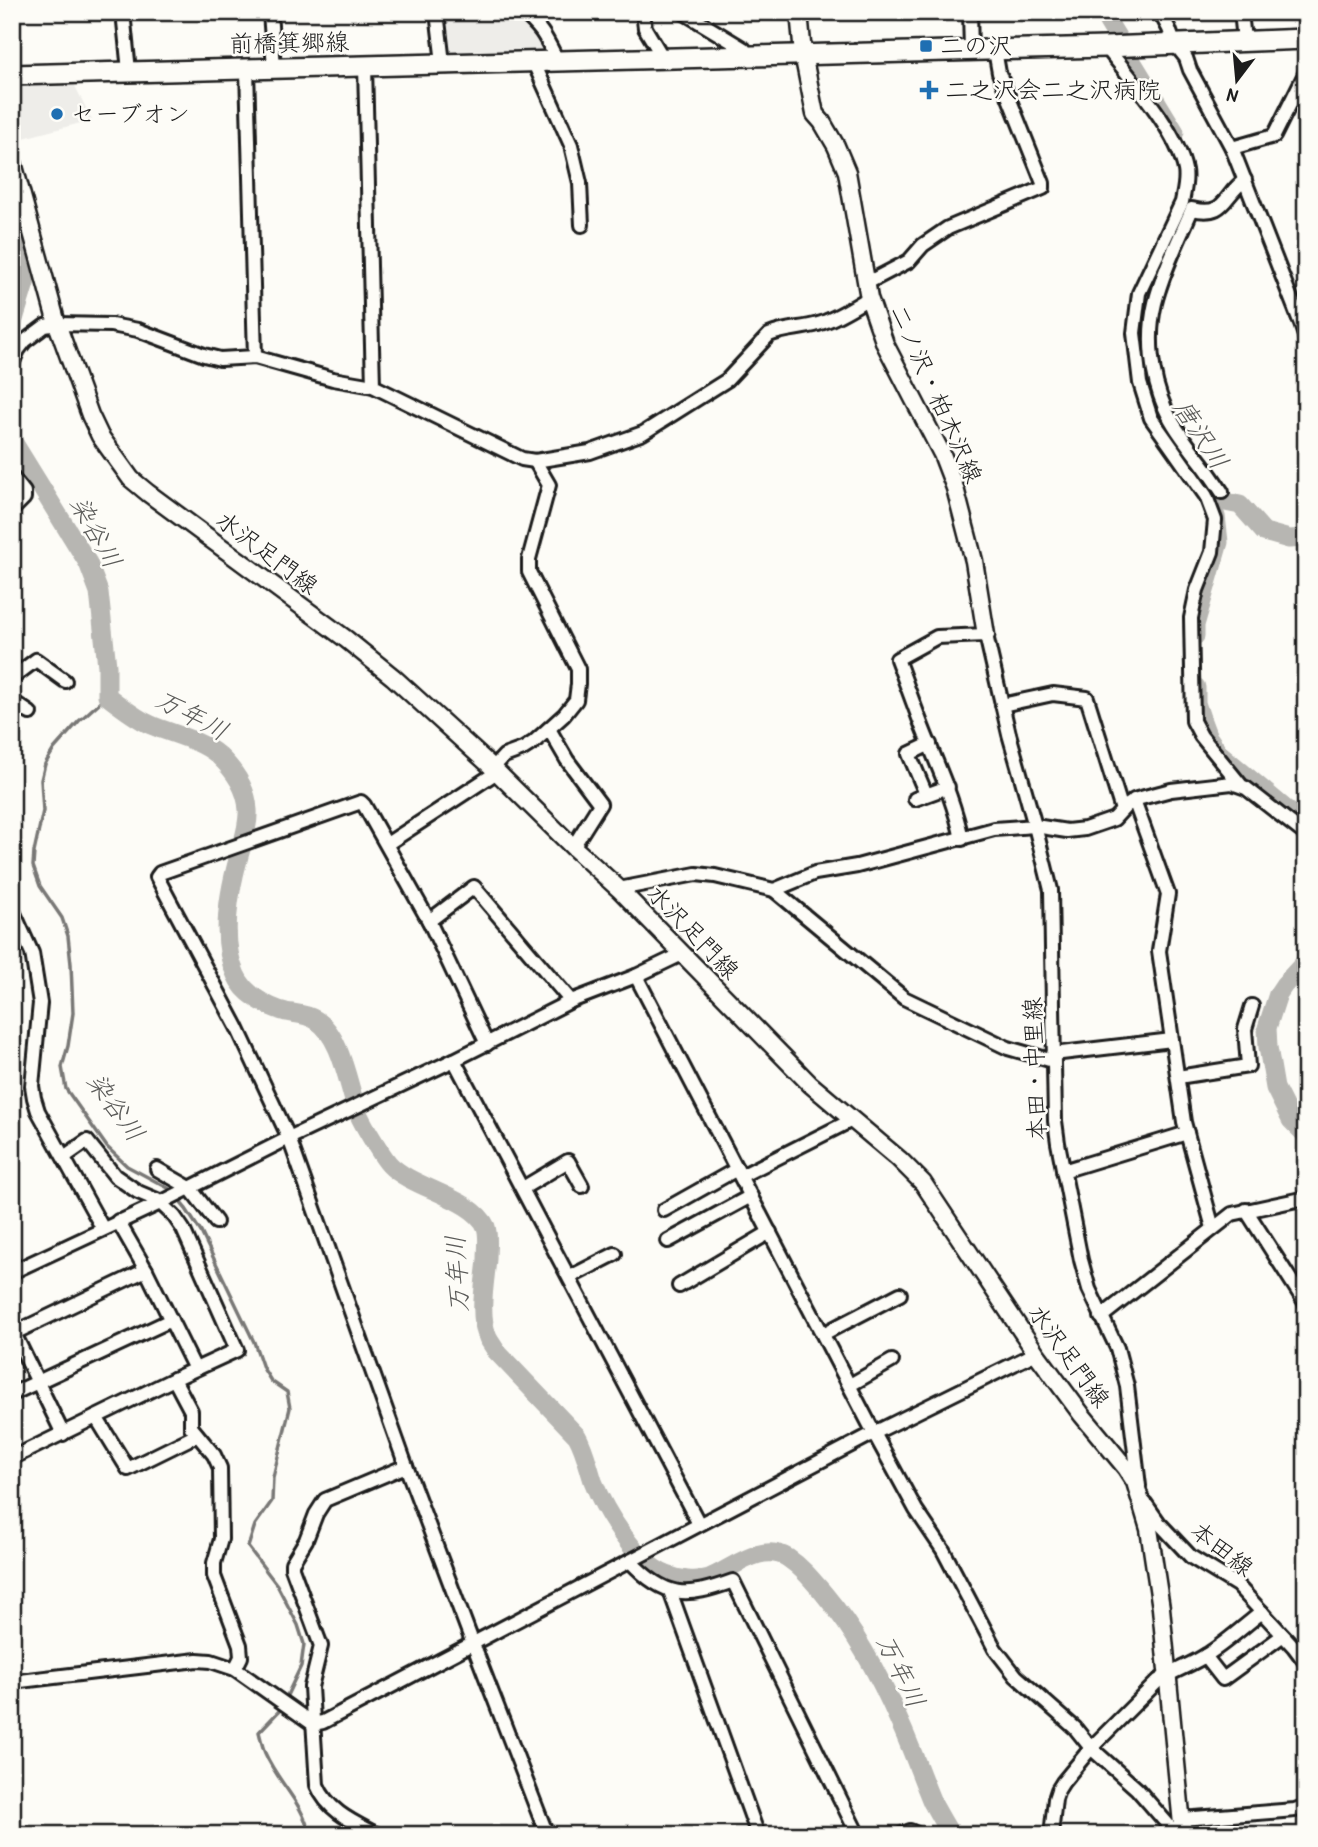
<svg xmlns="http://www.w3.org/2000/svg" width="1318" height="1847" viewBox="0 0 1318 1847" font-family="'Patrick Hand','Klee One',sans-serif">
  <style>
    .built { fill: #eeede9 }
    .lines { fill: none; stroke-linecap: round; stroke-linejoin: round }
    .stream { stroke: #797876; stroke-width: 3.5 }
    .river { stroke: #b7b6b2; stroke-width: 19 }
    .street-casing { stroke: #1c1c1c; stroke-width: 18 }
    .secondary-casing { stroke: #1c1c1c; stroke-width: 21 }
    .primary-casing { stroke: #1c1c1c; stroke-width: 24 }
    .street { stroke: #fdfcf7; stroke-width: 12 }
    .secondary { stroke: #fdfcf7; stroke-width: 16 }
    .primary { stroke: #fdfcf7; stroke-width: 19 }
    .poi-dot { fill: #1f6fb2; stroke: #fdfcf7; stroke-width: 2.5 }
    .labels { text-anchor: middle; stroke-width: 5; stroke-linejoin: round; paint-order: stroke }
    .street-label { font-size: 24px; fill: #1c1c1c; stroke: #fdfcf7 }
    .poi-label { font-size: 24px; fill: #1c1c1c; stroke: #fdfcf7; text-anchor: start }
    .water-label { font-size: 26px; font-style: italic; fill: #5a5a58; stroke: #fdfcf7 }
  </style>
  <rect width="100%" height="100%" fill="#fdfcf7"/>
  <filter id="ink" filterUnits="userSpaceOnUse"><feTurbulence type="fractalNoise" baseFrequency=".0143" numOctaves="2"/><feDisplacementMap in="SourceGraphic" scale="14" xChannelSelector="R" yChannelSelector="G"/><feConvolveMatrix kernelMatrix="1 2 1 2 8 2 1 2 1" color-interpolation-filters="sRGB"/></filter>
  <g filter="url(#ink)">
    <!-- built -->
    <g class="built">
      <polygon points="517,13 534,26 549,52 449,54 446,16"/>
      <polygon points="70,76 92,120 16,140 12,121 12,88 19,81"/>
    </g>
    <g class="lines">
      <!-- stream -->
      <path class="stream" d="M107,696l-28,25 -25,28 -9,15 -4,16 2,31 -9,41 -1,14 7,20 22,32 6,18 3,28 2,49 -5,33 -6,21 4,22 41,58 20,19 41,22 18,21 15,23 53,110 9,26 8,13 16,11 3,16 -17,69 -1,24 -17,24 -7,22 29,38 21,40 6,19 -3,22 -21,44 -21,22c2,7 3,14 6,21 13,30 37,48 45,82"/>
      <!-- river -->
      <g class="river">
        <polyline points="1104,12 1108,22 1175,132"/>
        <polyline points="12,234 26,249 29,270 12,326"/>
        <path d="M12,440l76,123 11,29 8,74v30c14,10 28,22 44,29 21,9 50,15 67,30 15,14 29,33 30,55 1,15 -5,31 -9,46 -10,35 -19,85 -3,119 8,19 31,32 50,37 10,2 21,2 30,8 25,15 32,65 41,90 3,10 25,46 32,54 22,24 85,34 97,63 3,9 1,23 1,32 -2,24 -9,56 1,79 2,4 6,9 8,13l81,85c8,14 11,30 16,45 11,29 44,84 74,94 12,5 29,7 42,3 23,-9 53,-37 79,-20 15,10 25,23 37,37 31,37 56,84 75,128 12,26 21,53 32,79 6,11 12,22 19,33"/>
        <polyline points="1210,499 1240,505 1264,532 1289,539 1306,538"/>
        <polyline points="1195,636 1195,625 1219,542 1216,516"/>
        <polyline points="1196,687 1196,703 1202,721 1208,737 1219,753 1306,826"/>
        <polyline points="1306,961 1284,985 1278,994 1267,1028 1268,1047 1275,1088 1291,1120 1306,1135"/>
      </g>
      <defs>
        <g id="street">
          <polyline points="123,12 129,71"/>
          <polyline points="270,12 274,68"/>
          <polyline points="437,12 443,63"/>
          <path d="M522,12c20,16 24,26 35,48"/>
          <polyline points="643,12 645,28 663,58"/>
          <polyline points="683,12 744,49 749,56"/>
          <polyline points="970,12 971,50"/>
          <polyline points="1160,12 1169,29 1174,43 1186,58 1190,70 1232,148 1301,324 1306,339"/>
          <polyline points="1241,12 1244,40"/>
          <path d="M1106,47c25,32 71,83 79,123 2,11 -1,21 -3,32l-43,91 -5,40 6,50 11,35 55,78 9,24 -3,32 -15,38 -6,28 2,103 8,15 39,48"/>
          <polyline points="533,61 571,145 580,183 582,225"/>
          <polyline points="365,66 373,386"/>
          <polyline points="247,69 255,357"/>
          <polyline points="1232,148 1274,136 1306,72"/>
          <polyline points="867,283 909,261 923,245 948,228 1043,188 1043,183 999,73 995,50"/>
          <path d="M12,364l6,-14 7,-9 20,-15 12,-2 54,1 27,5 66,25 16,4 35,-2 78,22 40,7 149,73 13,2 55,-9 53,-19 84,-53 42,-45c16,-7 33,-6 49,-11 18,-5 35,-17 51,-26"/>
          <polyline points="12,477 24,492 24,498 12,510"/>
          <path d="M1222,492c-8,-12 -16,-24 -25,-35 -12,-16 -24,-31 -32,-49 -14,-31 -18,-72 -10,-105 8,-32 24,-63 37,-94 35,8 30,-13 53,-29"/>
          <polyline points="12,678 36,660 65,681"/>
          <polyline points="12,701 30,713"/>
          <polyline points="1002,705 1053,694 1087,698 1122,810"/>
          <polyline points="549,729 567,760 600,804 573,847"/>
          <polyline points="493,768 504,756 523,749 534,742 564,715 576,700 578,684 578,669 529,572 529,559 549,485 535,461"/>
          <polyline points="926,794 909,754 930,744"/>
          <polyline points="915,799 948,787"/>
          <polyline points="1134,800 1168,894 1159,951 1184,1122 1213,1228"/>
          <path d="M962,839c-9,-43 -27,-78 -42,-118 -8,-21 -15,-41 -23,-62l40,-22 49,-2 23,99 26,92 16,64 4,231 3,22 23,117 8,29 28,59 10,38 12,100"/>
          <polyline points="387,844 497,772"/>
          <polyline points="619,889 696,874 715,876 774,890 815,873 857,866 994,829 1035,826 1067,831 1085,829 1114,819 1126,806 1137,799 1171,790 1232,783 1246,788 1301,831 1306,833"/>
          <polyline points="774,890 904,998 1008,1048 1053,1061"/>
          <polyline points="12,909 32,953 40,1003 32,1086 34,1098 38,1111 103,1229"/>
          <polyline points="429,921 474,887 571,1001"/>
          <polyline points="636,976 874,1433 916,1510 943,1550 995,1649 1016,1676 1075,1728 1091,1748 1137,1789 1177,1835"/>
          <polyline points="487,1044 429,921 364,805 361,802 160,873 157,877 237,1027 289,1138 406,1466 473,1644 547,1835"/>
          <polyline points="1053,1054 1172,1040"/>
          <polyline points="454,1060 699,1524"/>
          <polyline points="1178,1077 1248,1066 1245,1029 1252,1006"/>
          <polyline points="157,1169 190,1188 216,1222"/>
          <polyline points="1063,1171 1187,1133"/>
          <polyline points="741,1176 852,1120"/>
          <polyline points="523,1188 568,1161 582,1186"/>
          <polyline points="664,1210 737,1169"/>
          <polyline points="1246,1210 1306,1304"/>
          <polyline points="118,1221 146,1270 195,1369"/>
          <polyline points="668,1241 751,1196"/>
          <polyline points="12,1272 160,1203 289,1138 454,1060 571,1001 636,976 682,954"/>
          <polyline points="570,1277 615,1254"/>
          <polyline points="679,1286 770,1232"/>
          <polyline points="1101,1317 1232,1214 1306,1198"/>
          <polyline points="12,1329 63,1434"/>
          <polyline points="12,1334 146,1270"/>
          <polyline points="823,1334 900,1294"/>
          <polyline points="174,1379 191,1411 191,1427 214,1455 220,1468 221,1539 214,1563 214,1576 240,1645 241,1657 235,1669"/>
          <polyline points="850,1385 892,1361"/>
          <polyline points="12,1394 171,1320"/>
          <polyline points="96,1417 128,1469 197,1435"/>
          <polyline points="12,1458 174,1379 237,1350 183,1229 174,1216 157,1200 138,1192 115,1176 87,1141 64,1157"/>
          <polyline points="1145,1503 1159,1523 1191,1557 1237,1585 1294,1647 1306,1663"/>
          <path d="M630,1561c36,38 56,37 103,20l125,254"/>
          <polyline points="670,1591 758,1835"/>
          <polyline points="1205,1656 1223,1679 1282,1636"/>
          <polyline points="12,1682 197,1660 211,1661 235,1669 313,1724 323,1722 874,1433 1036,1353"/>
          <polyline points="1182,1819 1295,1810 1306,1806"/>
          <path d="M378,1835c-23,-12 -50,-23 -61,-50l-6,-98 10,-41 -29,-78v-5l14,-23 10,-26 9,-14 81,-34"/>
          <polyline points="900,1835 910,1831 919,1835"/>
          <path d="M1051,1835l4,-36 3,-9 5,-8 28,-34 67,-67c16,-11 34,-16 50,-27 19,-12 36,-28 54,-42"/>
        </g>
        <g id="secondary">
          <polyline points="799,12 803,54 815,114 822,122 836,146 847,172 869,298 885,344 942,454 955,488 974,561 986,635"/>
          <polyline points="12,159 57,324 90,415 100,436 131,479 148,493 346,639 393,677 493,768 573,847 619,889 810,1084 899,1159 923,1183 1036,1353 1082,1415 1126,1468 1135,1482 1149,1529 1161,1608 1183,1835"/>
        </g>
        <polyline id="primary" points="12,75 1106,47 1306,39"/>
      </defs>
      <!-- street casing -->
      <use href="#street" class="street-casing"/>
      <!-- secondary casing -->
      <use href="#secondary" class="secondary-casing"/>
      <!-- primary casing -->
      <use href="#primary" class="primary-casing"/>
      <!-- street -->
      <use href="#street" class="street"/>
      <!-- secondary -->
      <use href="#secondary" class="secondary"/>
      <!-- primary -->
      <use href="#primary" class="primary"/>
    </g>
  </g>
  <!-- markers -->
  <g class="poi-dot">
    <rect x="919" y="39" width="14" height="14" rx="3.5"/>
    <path d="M925.5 79.5h7v7h7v7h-7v7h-7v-7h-7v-7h7z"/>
    <circle cx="57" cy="114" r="7"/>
  </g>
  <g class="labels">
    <!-- street labels -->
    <g class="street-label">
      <text transform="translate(289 43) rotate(-1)" y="8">前橋箕郷線</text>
      <text transform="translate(936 394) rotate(66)" y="8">二ノ沢・柏木沢線</text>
      <text transform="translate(267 553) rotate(37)" y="8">水沢足門線</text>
      <text transform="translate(693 932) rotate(46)" y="8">水沢足門線</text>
      <text transform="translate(1035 1069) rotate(-92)" y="8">本田・中里線</text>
      <text transform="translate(1069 1356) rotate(54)" y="8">水沢足門線</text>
      <text transform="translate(1222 1549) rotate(38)" y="8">本田線</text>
    </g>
    <!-- poi labels -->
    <g class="poi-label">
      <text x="940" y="54">二の沢</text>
      <text x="945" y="98">二之沢会二之沢病院</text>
      <text x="71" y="122">セーブオン</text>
    </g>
    <!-- water labels -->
    <g class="water-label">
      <text transform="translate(1201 434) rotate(57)" y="9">唐沢川</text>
      <text transform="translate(96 532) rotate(61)" y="9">染谷川</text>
      <text transform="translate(192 715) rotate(28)" y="9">万年川</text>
      <text transform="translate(116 1107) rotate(54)" y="9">染谷川</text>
      <text transform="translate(457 1274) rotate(-93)" y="9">万年川</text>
      <text transform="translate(901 1671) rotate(64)" y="9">万年川</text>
    </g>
  </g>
  <!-- margin -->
  <rect width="1318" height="1847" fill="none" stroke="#fdfcf7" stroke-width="42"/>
  <rect x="21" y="21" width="1276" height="1805" fill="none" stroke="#1c1c1c" stroke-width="2.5" filter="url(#ink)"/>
  <!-- north arrow -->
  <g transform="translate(1237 80) rotate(196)" stroke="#fdfcf7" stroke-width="5" paint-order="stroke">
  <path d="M0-5L12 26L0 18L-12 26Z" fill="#1c1c1c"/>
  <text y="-10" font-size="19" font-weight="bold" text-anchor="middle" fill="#1c1c1c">N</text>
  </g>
</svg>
